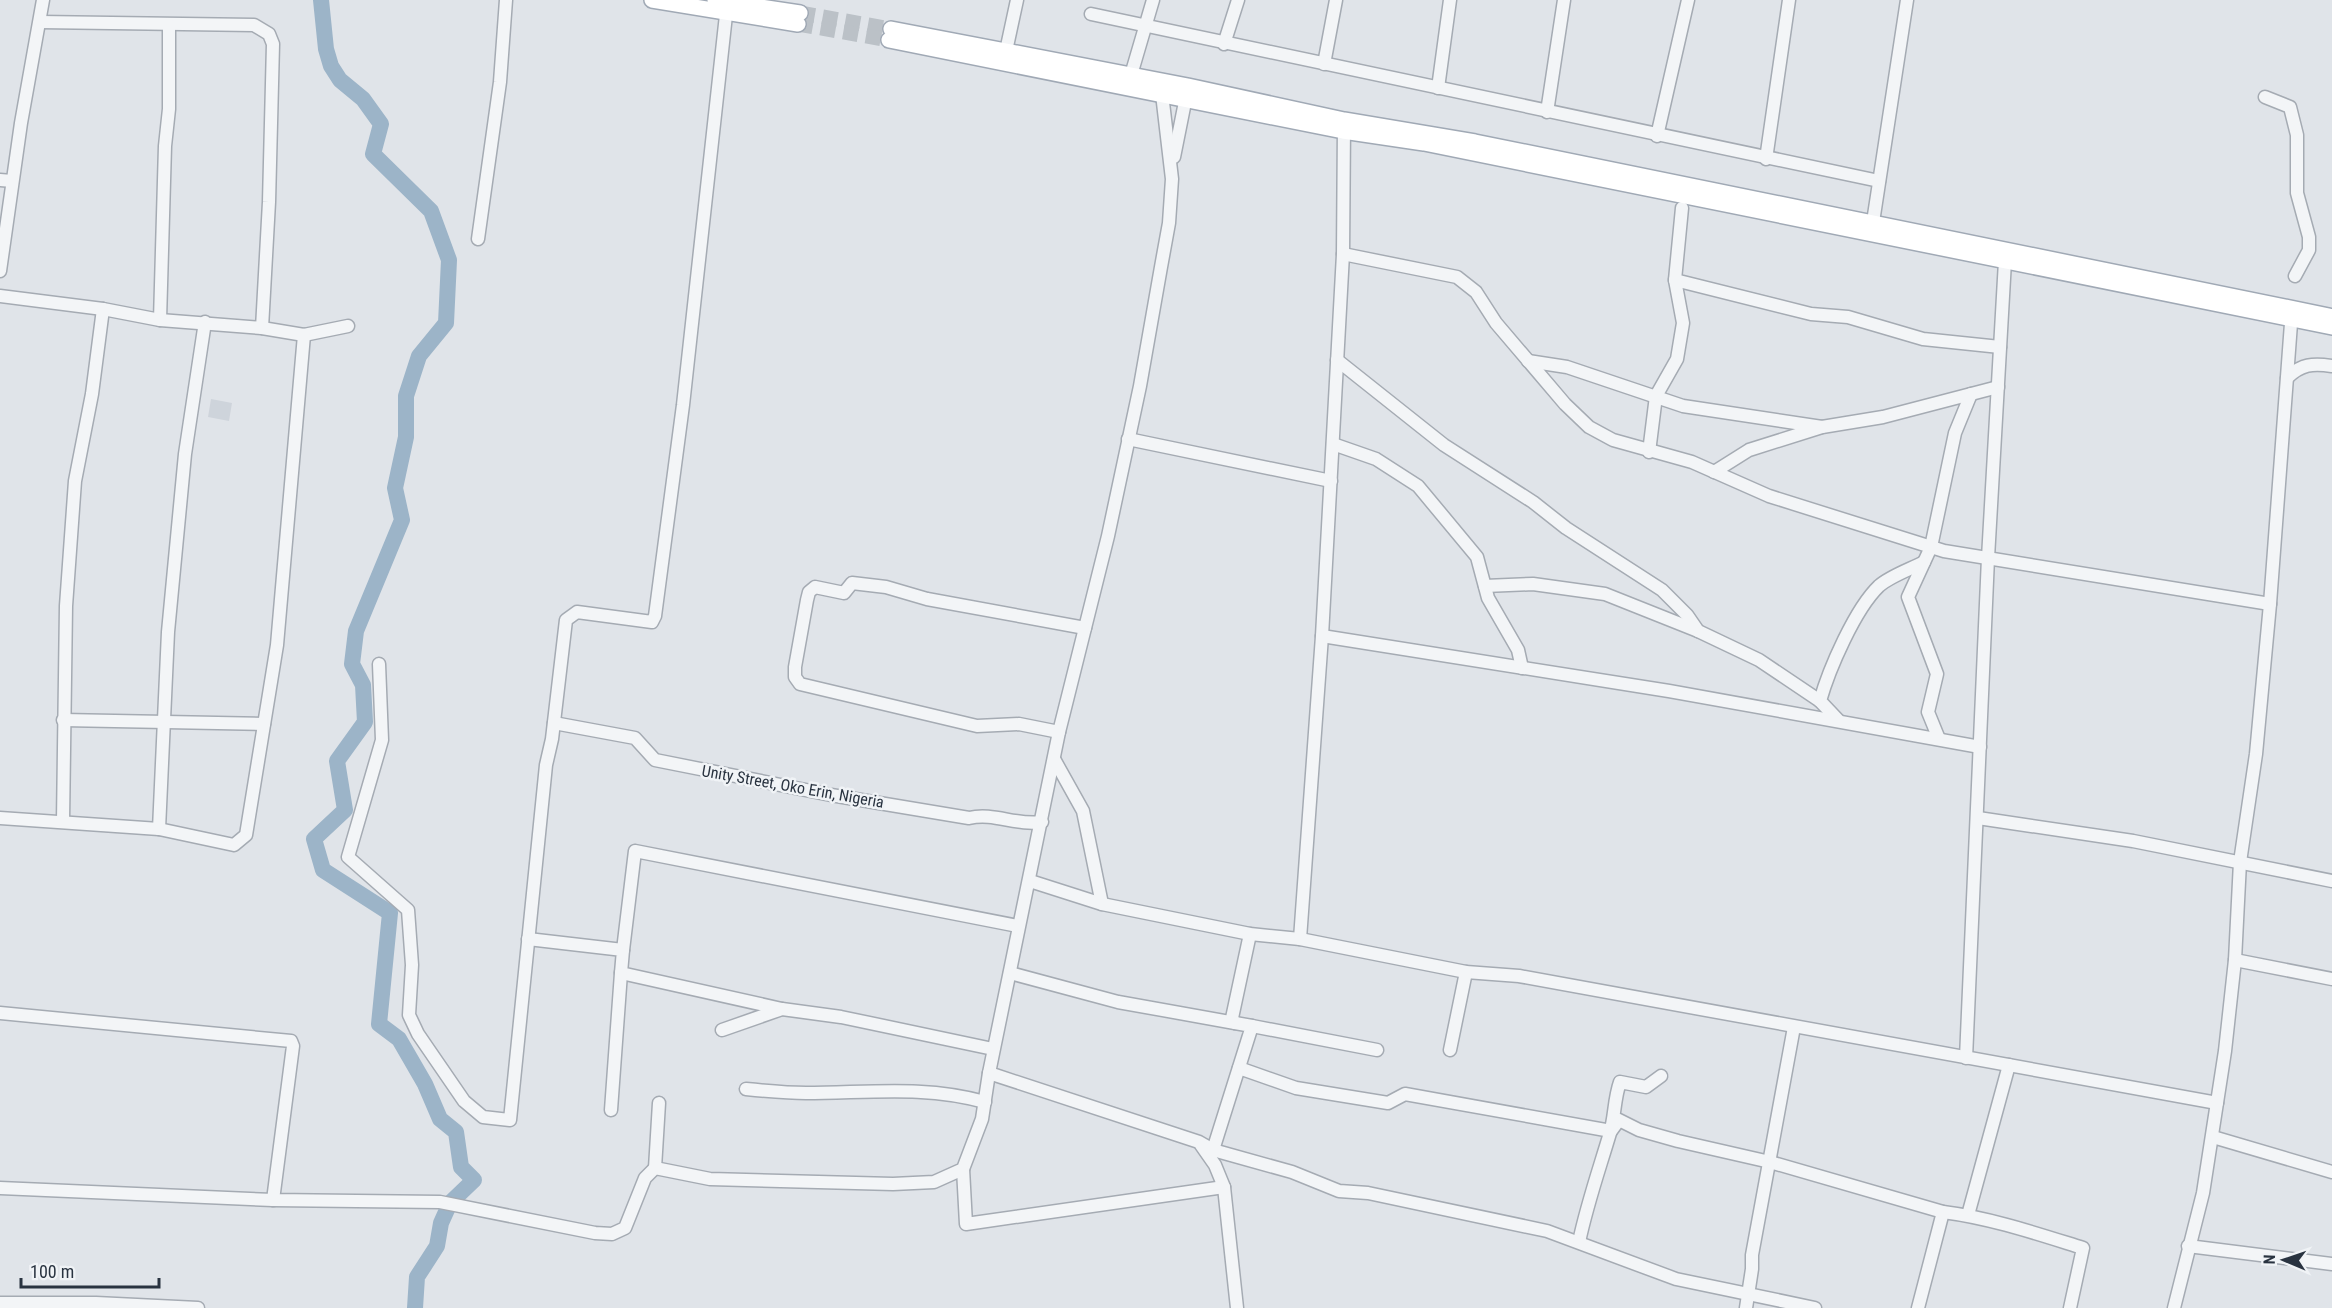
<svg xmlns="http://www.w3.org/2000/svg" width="2332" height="1308" viewBox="0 0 2332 1308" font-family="'Roboto Condensed',sans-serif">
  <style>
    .built { fill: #ced4db }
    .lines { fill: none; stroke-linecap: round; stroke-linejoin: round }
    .river { stroke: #9cb4c8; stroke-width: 16 }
    .major-tunnel { stroke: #bbc1c7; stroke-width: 15; stroke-dasharray: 15 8; stroke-linecap: butt }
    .minor-casing { stroke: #a5abb3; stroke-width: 15 }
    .major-casing { stroke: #a0a9b5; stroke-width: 18 }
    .minor { stroke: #f3f5f7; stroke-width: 12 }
    .major { stroke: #fff; stroke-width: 15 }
    .labels { text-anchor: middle; stroke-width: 5; stroke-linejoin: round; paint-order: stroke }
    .street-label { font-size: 16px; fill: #293340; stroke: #f0f3f6 }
  </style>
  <rect width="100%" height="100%" fill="#e0e4e9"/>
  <!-- built -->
  <polygon class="built" points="211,399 232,403 229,421 208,417"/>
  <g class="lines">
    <!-- river -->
    <polyline class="river" points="321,0 326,49 331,66 340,80 363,99 381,124 373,154 431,211 449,260 446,323 419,356 406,396 406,437 395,488 402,520 356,631 352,664 363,685 365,722 337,761 345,810 314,839 323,870 390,913 379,1024 399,1039 425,1084 440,1119 456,1132 461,1167 474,1180 450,1203 441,1223 437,1246 417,1277 415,1308"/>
    <!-- major-tunnel -->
    <g class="major-tunnel">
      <polyline points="800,13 891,29"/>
      <polyline points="798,24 889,40"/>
    </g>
    <defs>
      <g id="minor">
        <polyline points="1091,14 1879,181"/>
        <polyline points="40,22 254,25 269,34 273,44 269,202 262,328"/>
        <polyline points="1224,44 1238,0"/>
        <polyline points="1006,51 1017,0"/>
        <polyline points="1324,64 1336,0"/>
        <polyline points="1131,75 1153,0"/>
        <polyline points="1438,88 1450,0"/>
        <polyline points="1162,94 1172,179 1169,223 1161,267 1140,386 1108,536 1059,732 989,1073 1199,1142 1213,1150 1292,1172 1339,1191 1368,1193 1547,1231 1676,1279 1815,1308"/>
        <polyline points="2265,97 2290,107 2297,135 2297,193 2309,237 2309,250 2295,276"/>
        <polyline points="1547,112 1564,0"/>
        <polyline points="1657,136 1688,0"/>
        <polyline points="1174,157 1187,92"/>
        <polyline points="1766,159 1789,0"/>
        <polyline points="0,180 12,181"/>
        <polyline points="1682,208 1675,280 1811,314 1848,317 1923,339 2000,347"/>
        <polyline points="1873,222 1907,0"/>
        <polyline points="478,239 500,82 506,0"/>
        <polyline points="1343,254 1457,277 1476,292 1496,323 1565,404 1589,427 1613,440 1692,462 1769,496 1944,551 2270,604"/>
        <polyline points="0,271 21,123 43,0"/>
        <polyline points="0,296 103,309 160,320 262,328 304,335 348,326"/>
        <polyline points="160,320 165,146 169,109 169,25"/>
        <polyline points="1337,360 1444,445 1533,502 1566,528 1662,590 1687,615 1698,631 1759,660 1820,701"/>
        <polyline points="1528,361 1567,367 1683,406 1822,427"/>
        <path d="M2287,378c14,-14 26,-15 45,-12"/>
        <polyline points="1128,439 1331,481"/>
        <polyline points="1333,444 1376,459 1418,486 1477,557 1488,598 1518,650 1522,668"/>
        <polyline points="1649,452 1656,396 1677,359 1683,323 1675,280"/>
        <polyline points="1714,472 1749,450 1822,427 1883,417 1998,387"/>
        <polyline points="1485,586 1533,584 1605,594 1698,631"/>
        <polyline points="1322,636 1669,691 1980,747"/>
        <polyline points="379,664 382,740 348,857 408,910 412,965 409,1015 418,1034 464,1101 483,1117 510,1120 546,765 552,739 566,620 577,612 652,622 655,616 683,405 727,6"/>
        <polyline points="63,720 264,724"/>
        <path d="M1838,720l-18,-19c9,-32 35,-92 59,-115 11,-10 32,-17 45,-24"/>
        <path d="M554,723l81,15 20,22 176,35 138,23c25,-6 47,8 73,4"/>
        <polyline points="1059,732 1019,724 977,726 800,684 795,677 795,667 807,600 809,592 815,587 844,593 852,583 886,587 927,599 1085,628"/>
        <polyline points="1939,739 1928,712 1937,674 1908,597 1931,547 1955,433 1971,394"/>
        <polyline points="1054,759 1083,811 1102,904"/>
        <polyline points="0,818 159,829 234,845 246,835 277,645 304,335"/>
        <polyline points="1978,818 2133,841 2332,881"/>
        <polyline points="63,821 66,606 75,481 92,394 103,309"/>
        <polyline points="159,829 168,632 185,454 205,322"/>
        <polyline points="1030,881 1102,904 1250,934 1300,939 1466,972 1519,976 2217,1103"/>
        <polyline points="528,939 623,950 621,973 782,1009"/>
        <polyline points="1300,939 1322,636 1343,254 1344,124"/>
        <polyline points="623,950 635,851 1018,926"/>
        <polyline points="2235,960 2332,979"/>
        <polyline points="1010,973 1118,1002 1235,1023"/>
        <polyline points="0,1013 291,1041 293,1046 273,1200"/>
        <polyline points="1252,1026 1377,1050"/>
        <polyline points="722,1030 782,1009 841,1017 993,1049"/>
        <polyline points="1450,1050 1466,972"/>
        <polyline points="1966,1058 1988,558 2005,261"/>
        <path d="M1239,1068l57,20 92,15 17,-9 206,37 8,-11 20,10 39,11 92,21 173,50c48,6 95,22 140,36l-13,60"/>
        <path d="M746,1089c20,2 40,4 60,4 61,0 119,-8 179,9"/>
        <polyline points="611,1110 621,973"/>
        <polyline points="2213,1137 2332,1172"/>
        <polyline points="1201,1145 1215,1165 1224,1187 1237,1308"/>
        <polyline points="1213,1150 1252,1026 1235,1023 1232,1018 1250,934"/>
        <polyline points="655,1168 659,1103"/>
        <polyline points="963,1169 966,1224 1224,1187"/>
        <polyline points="0,1188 273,1200 440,1202 595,1233 612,1234 625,1228 645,1178 655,1168 710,1179 893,1184 934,1182 963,1169 982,1119 989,1073"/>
        <polyline points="1968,1215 2009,1065"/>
        <path d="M1579,1242c8,-38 20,-72 31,-109 5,-17 4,-34 10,-51l26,5 15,-11"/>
        <polyline points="2188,1246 2332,1264"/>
        <polyline points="0,1303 96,1303 198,1308"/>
        <polyline points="1746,1308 1752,1269 1752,1255 1794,1027"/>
        <polyline points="1918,1308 1943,1212"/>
        <polyline points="2174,1308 2203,1193 2225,1051 2235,960 2240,862 2256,754 2270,604 2292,310"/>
      </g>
      <g id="major">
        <polyline points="652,0 798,24"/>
        <polyline points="715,0 800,13"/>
        <polyline points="891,29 1188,86 1344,120 1475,142 2329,316"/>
        <polyline points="889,40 1343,131 1424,143 2332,327"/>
      </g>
    </defs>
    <!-- minor casing -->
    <use href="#minor" class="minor-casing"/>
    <!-- major casing -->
    <use href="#major" class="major-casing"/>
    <!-- minor -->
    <use href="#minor" class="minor"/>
    <!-- major -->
    <use href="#major" class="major"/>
  </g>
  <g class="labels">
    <!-- street labels -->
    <g class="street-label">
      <text transform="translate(793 786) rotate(10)" y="6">Unity Street, Oko Erin, Nigeria</text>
    </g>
  </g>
  <!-- north arrow -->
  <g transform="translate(2284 1260) rotate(272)" stroke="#f0f3f6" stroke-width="4.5" paint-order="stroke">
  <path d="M0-4.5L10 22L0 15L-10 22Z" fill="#293340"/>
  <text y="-9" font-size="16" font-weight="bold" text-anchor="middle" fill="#293340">N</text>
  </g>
  <!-- scale -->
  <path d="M21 1278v9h138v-9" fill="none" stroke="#293340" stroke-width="3"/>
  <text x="30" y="1278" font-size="18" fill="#293340" stroke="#f0f3f6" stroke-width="4.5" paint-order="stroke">100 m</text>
</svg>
